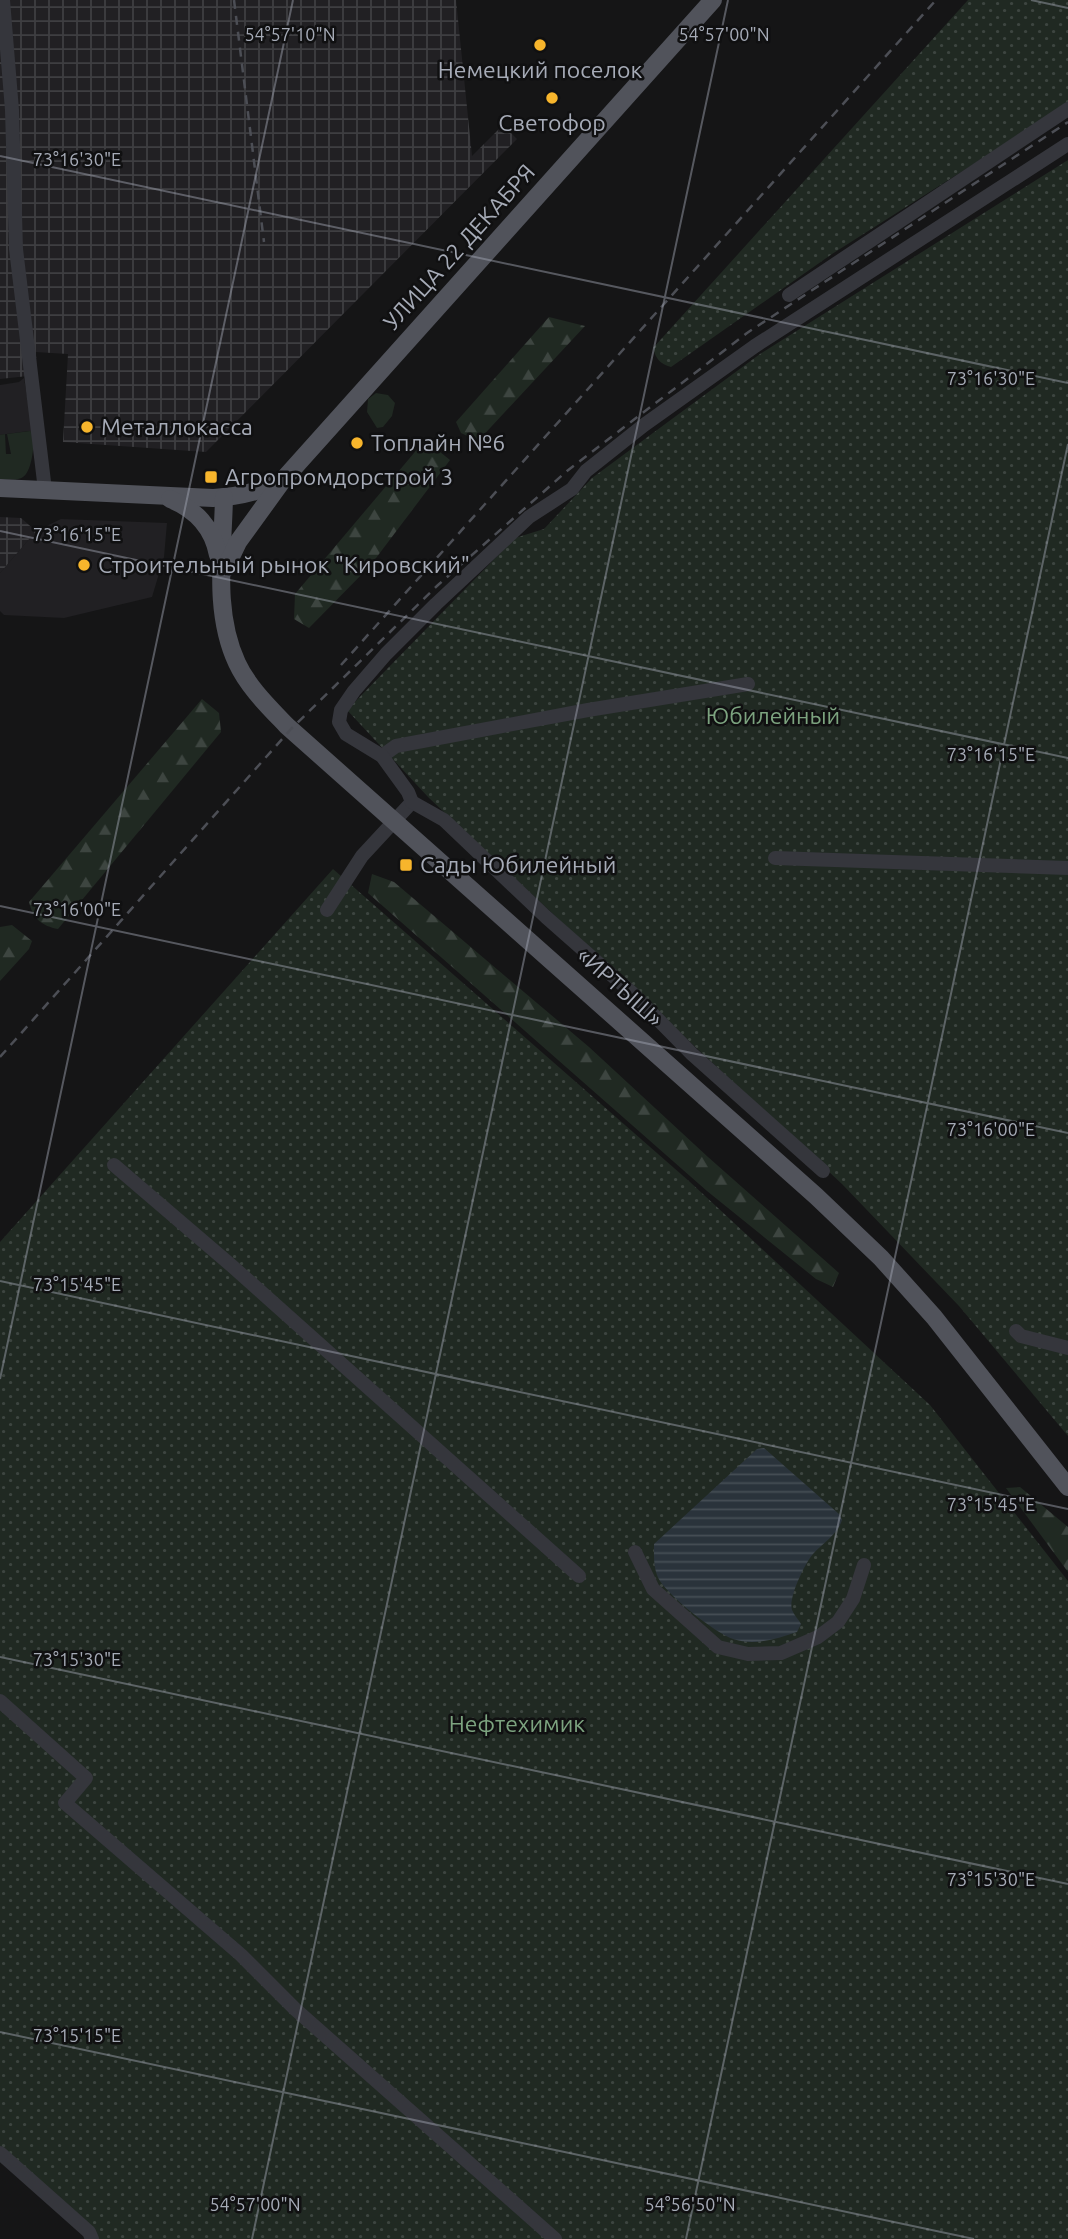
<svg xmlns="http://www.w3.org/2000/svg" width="1068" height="2239" viewBox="0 0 1068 2239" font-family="Ubuntu,sans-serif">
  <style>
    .built { fill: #212023 }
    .industrial { fill: url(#industrial-grid) }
    .grass { fill: #202922 }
    .forest { fill: url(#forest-firs) }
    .garden { fill: url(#garden-dots) }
    .water { fill: url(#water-rules) }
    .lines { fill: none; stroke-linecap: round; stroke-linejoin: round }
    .minor { stroke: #35363c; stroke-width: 14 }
    .major { stroke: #51535b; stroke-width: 18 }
    .rail { stroke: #4c4e55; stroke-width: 2.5; stroke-dasharray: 9 7; stroke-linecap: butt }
    .ticks { fill: none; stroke: #a6abb7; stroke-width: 2; stroke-opacity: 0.45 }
    .poi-dot { fill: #f7b52c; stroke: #101011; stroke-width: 2.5 }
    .labels { text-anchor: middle; stroke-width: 5; stroke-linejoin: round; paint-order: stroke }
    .poi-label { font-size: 23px; fill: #a6abb7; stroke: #101011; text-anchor: start }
    .street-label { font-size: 23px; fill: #a6abb7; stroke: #101011 }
    .park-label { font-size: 23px; fill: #7ca37f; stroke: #101011 }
    .ticks-label { font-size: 18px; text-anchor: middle; fill: #a6abb7; stroke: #101011; stroke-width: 5; stroke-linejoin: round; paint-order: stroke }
  </style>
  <defs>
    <pattern id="industrial-grid" width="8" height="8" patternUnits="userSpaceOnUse" patternTransform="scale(1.75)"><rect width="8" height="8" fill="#212023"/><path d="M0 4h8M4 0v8" fill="none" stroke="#3e3e41"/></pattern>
    <pattern id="forest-firs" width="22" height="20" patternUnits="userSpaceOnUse" patternTransform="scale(1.75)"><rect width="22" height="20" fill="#202922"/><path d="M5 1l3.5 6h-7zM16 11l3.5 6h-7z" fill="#3d4540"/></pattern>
    <pattern id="garden-dots" width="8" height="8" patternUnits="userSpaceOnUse" patternTransform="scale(1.75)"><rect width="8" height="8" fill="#202922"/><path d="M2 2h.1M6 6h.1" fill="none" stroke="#3d4540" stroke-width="1.8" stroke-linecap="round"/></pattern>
    <pattern id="water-rules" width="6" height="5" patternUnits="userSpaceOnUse" patternTransform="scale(1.75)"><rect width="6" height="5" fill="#2a333b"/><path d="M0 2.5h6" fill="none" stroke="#464e55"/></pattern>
  </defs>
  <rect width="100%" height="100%" fill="#151516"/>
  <!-- built -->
  <g class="built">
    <polygon points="24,378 33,433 29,431 0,435 0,385 19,382"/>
    <polygon points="61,519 167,523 164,557 152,597 64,618 4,615 0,611 0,573 36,531"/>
  </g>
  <!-- industrial -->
  <g class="industrial">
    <polygon points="0,0 456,0 472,156 503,125 517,139 206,452 63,442 68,354 36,352 37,375 0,379"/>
    <polygon points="0,517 21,518 36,531 0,573"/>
  </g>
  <!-- grass -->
  <g class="grass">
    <polygon points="376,393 388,395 395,403 392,416 383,427 377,428 367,412 368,399"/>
    <path d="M30,431l3,2c2,9 -1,39 -10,44 -5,4 -16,2 -23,2v-44l5,-1 1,20h5l-4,-20z"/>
  </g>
  <!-- forest -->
  <g class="forest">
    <polygon points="549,317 585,326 478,441 461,433 456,422"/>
    <polygon points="425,440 450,460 370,566 309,628 294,619 295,594"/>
    <path d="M202,699l17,14 2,19 -163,197c-16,-3 -25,-10 -29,-27z"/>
    <polygon points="372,874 394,882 589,1047 708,1157 839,1273 833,1287 816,1279 707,1191 368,893"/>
    <polygon points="12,925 32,941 29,949 0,981 0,927"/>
    <polygon points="1020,1487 1068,1527 1068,1572 1006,1488"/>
  </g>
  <!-- garden -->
  <g class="garden">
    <path d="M968,0h100v104l-236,150 -161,113c-11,-3 -15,-8 -18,-19z"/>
    <polygon points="1068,160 1068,1436 959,1306 842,1184 429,798 347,710 515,538 544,529 592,478 760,354"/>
    <polygon points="333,869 690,1182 930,1405 1068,1581 1068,2239 87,2239 0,2159 0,1242"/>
  </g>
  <!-- water -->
  <path class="water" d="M764,1448l75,66 3,6c-4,14 -19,23 -29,34 -8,9 -25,44 -21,56 2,5 7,10 9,14l-4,8c-20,7 -43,14 -64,7 -19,-7 -62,-41 -73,-58 -7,-11 -6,-25 -6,-37l103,-95z"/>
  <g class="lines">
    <!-- minor -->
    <g class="minor">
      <polyline points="3,0 12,110 16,249 45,490"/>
      <polyline points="789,295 1068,109"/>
      <polyline points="382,756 396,746 588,710 748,684"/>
      <polyline points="775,858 1068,868"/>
      <polyline points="327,910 362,856 412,802"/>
      <polyline points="114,1165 232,1266 579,1576"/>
      <polyline points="823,1171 692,1054 631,992 546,917 444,820 412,802 408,792 382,756 346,734 339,722 341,710 354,691 386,654 436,604 529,517 572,489 586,471 644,425 755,346 1068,144"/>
      <polyline points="1016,1331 1021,1336 1068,1348"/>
      <polyline points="635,1552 653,1589 718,1647 748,1654 781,1653 818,1637 838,1622 853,1599 864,1565"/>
      <polyline points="0,1701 86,1778 65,1803 241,1955 295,2009 555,2239"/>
      <polyline points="0,2153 89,2232 92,2239"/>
    </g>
    <!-- major -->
    <g class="major">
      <path d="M0,488l213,10c26,-1 46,-6 69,-17l431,-481"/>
      <path d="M224,497c-1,55 -11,115 13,166 11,24 32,44 50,63l529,470 65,62 53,59 134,170"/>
      <path d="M170,499c25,10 43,29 48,56"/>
      <polyline points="225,569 238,542 280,484"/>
    </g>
    <!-- rail -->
    <g class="rail">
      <polyline points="234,0 264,242"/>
      <polyline points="341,665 936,0"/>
      <polyline points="0,1057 291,729 438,585 567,471 747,333 1068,122"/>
    </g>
  </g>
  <!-- ticks -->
  <path class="ticks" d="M1031,0l37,8M0,156l1068,227M0,531l1068,227M0,906l1068,227M0,1281l1068,228M0,1379l293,-1379M0,1657l1068,227M0,2032l974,207M252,2239l476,-2239M686,2239l382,-1795"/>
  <!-- markers -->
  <g class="poi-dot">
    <circle cx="540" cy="45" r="7"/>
    <circle cx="552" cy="98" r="7"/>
    <circle cx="87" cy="427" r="7"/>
    <circle cx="357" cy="443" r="7"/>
    <rect x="204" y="470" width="14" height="14" rx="3.5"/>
    <circle cx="84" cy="565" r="7"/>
    <rect x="399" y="858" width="14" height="14" rx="3.5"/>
  </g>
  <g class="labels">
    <!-- poi labels -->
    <g class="poi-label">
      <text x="540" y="78" text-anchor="middle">Немецкий поселок</text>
      <text x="552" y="131" text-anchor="middle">Светофор</text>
      <text x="101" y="435">Металлокасса</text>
      <text x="371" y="451">Топлайн №6</text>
      <text x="225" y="485">Агропромдорстрой 3</text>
      <text x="98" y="573">Строительный рынок "Кировский"</text>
      <text x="420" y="873">Сады Юбилейный</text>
    </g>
    <!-- street labels -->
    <g class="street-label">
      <text transform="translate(459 247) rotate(-48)" y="8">УЛИЦА 22 ДЕКАБРЯ</text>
      <text transform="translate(620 987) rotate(42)" y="8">«ИРТЫШ»</text>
    </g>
    <!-- park labels -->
    <g class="park-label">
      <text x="773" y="724">Юбилейный</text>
      <text x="517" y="1732">Нефтехимик</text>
    </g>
  </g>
  <g class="ticks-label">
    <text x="290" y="41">54°57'10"N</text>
    <text x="724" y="41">54°57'00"N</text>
    <text x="77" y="166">73°16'30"E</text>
    <text x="991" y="385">73°16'30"E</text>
    <text x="77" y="541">73°16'15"E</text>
    <text x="991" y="761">73°16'15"E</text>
    <text x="77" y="916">73°16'00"E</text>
    <text x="991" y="1136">73°16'00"E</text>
    <text x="77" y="1291">73°15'45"E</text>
    <text x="991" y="1511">73°15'45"E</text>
    <text x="77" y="1666">73°15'30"E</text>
    <text x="991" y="1886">73°15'30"E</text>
    <text x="77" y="2042">73°15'15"E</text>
    <text x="255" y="2211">54°57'00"N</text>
    <text x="690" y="2211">54°56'50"N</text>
  </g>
</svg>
